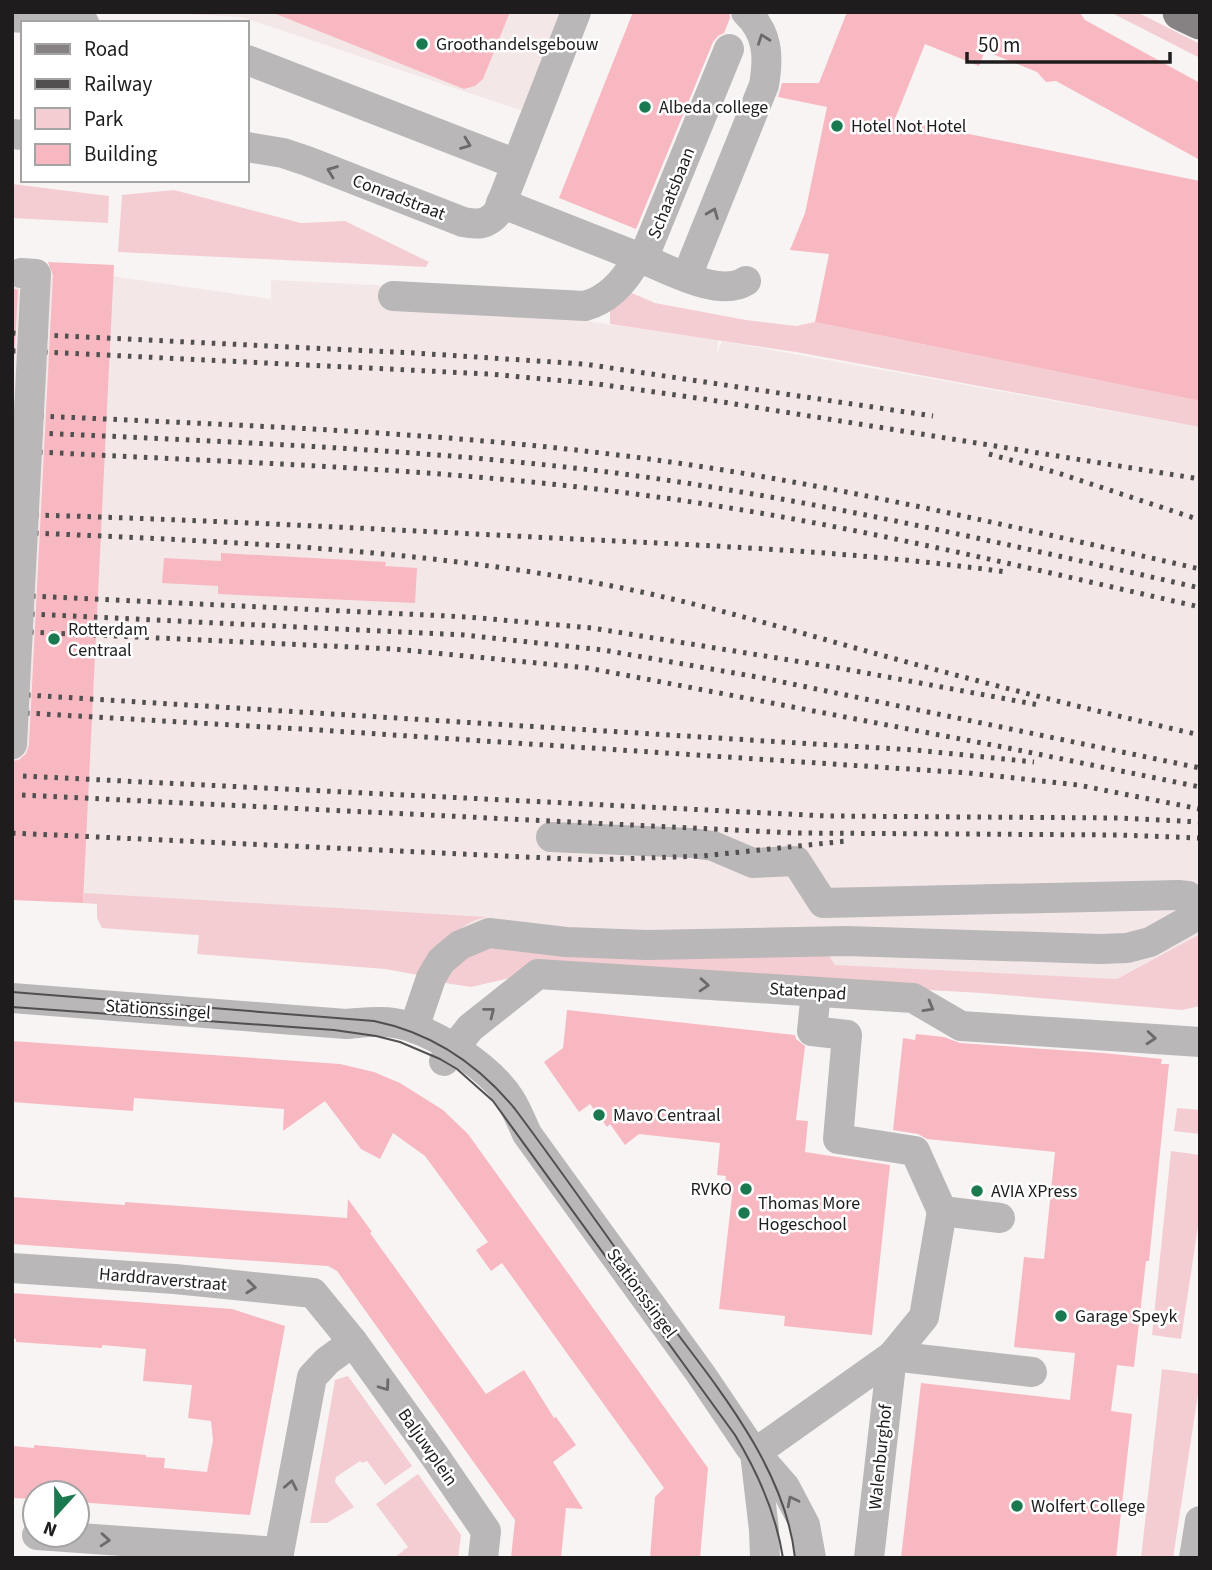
<svg xmlns="http://www.w3.org/2000/svg" width="1212" height="1570" viewBox="0 0 1212 1570" font-family="'Source Sans 3',sans-serif">
  <style>
    .built { fill: #f4e7e8 }
    .green { fill: #f4cdd3 }
    .building { fill: #f8b8c2 }
    .lines { fill: none; stroke-linecap: round; stroke-linejoin: round }
    .minor { stroke: #b9b7b7; stroke-width: 30 }
    .major { stroke: #868283; stroke-width: 37 }
    .tram { stroke: #514f4f; stroke-width: 2 }
    .rail { stroke: #514f4f; stroke-width: 5; stroke-dasharray: 3.5 7; stroke-linecap: butt }
    .minor-bridge { stroke: #b9b7b7; stroke-width: 30 }
    .oneway { stroke: #6c6a6a }
    .poi-dot { fill: #1b794f; stroke: #fff; stroke-width: 2.5 }
    .labels { text-anchor: middle; stroke-width: 5; stroke-linejoin: round; paint-order: stroke }
    .poi-label { font-size: 18px; fill: #1e1c1c; stroke: #fff; text-anchor: start }
    .street-label { font-size: 18px; fill: #1e1c1c; stroke: #fff }
  </style>
  <rect width="100%" height="100%" fill="#f8f4f4"/>
  <!-- built -->
  <g class="built">
    <polygon points="148,12 576,12 541,117 242,17"/>
    <polygon points="12,265 48,267 271,299 271,280 394,286 558,317 718,340 717,354 722,341 1200,427 1200,934 1117,979 431,953 102,928 97,918 97,903 12,898"/>
  </g>
  <!-- green -->
  <g class="green">
    <polygon points="1110,12 1137,12 1200,44 1200,58"/>
    <polygon points="12,184 109,196 108,223 12,218"/>
    <polygon points="174,190 301,223 345,221 429,262 426,267 118,252 122,195"/>
    <polygon points="627,291 655,303 746,320 796,326 815,322 1200,401 1200,427 796,352 610,324 610,304"/>
    <path d="M84,893l403,24c-31,5 -50,36 -69,58l-33,-6 -188,-15 2,-19 -97,-7 -5,-10v-14l-14,-1z"/>
    <path d="M1200,934v72l-18,4 -200,-17 -432,-24 -79,18 -26,-4c11,-24 24,-29 48,-37l332,4 10,15 282,14z"/>
    <polygon points="1177,1108 1200,1110 1200,1134 1174,1131"/>
    <polygon points="1171,1151 1200,1155 1200,1213 1181,1339 1152,1335"/>
    <polygon points="1162,1369 1200,1374 1200,1381 1173,1558 1141,1558"/>
    <polygon points="348,1376 412,1466 385,1485 367,1461 362,1463 360,1461 336,1477 335,1482 354,1507 327,1523 310,1523 335,1380"/>
    <polygon points="418,1474 461,1535 458,1558 394,1558 408,1547 376,1504"/>
  </g>
  <!-- building -->
  <g class="building">
    <polygon points="271,12 510,12 483,79 475,86 464,89"/>
    <polygon points="633,12 729,12 730,18 724,33 718,36 713,42 636,229 559,198"/>
    <polygon points="847,12 1080,13 1085,20 1200,83 1200,160 1056,81 1046,82 1037,72 985,51 979,66 925,44 895,119 1200,181 1200,401 815,322 829,254 790,250 805,213 827,107 778,97 782,83 819,83"/>
    <polygon points="48,262 114,265 83,903 12,900 12,761 19,760 26,754 29,745 53,275"/>
    <polygon points="12,288 18,290 12,396"/>
    <polygon points="221,553 386,562 385,566 417,568 415,603 218,594 218,586 162,583 164,558 221,561"/>
    <polygon points="567,1010 795,1035 796,1039 805,1046 796,1120 808,1121 805,1152 890,1165 872,1335 784,1326 785,1316 719,1309 732,1196 724,1195 726,1176 717,1175 720,1143 639,1134 625,1145 610,1124 607,1127 590,1104 579,1112 544,1062 563,1048"/>
    <polygon points="916,1034 944,1037 960,1043 1103,1053 1162,1059 1161,1064 1169,1064 1149,1261 1146,1261 1134,1367 1117,1365 1111,1411 1132,1414 1116,1558 901,1558 921,1383 1070,1400 1075,1353 1014,1347 1024,1257 1044,1259 1055,1152 927,1139 918,1134 893,1130 903,1038 915,1040"/>
    <polygon points="12,1041 340,1064 374,1072 400,1083 443,1110 468,1134 708,1468 700,1558 650,1558 655,1497 664,1488 502,1263 491,1271 476,1250 488,1242 425,1156 393,1133 380,1159 361,1149 325,1101 283,1131 284,1109 134,1098 133,1111 12,1102"/>
    <polygon points="12,1197 125,1205 125,1202 347,1218 348,1199 372,1232 370,1233 486,1394 524,1370 554,1418 556,1417 576,1445 553,1462 583,1509 566,1508 561,1558 511,1558 515,1520 337,1271 328,1266 12,1244"/>
    <polygon points="12,1293 232,1309 285,1326 250,1515 77,1502 77,1493 35,1493 35,1499 12,1498 12,1446 34,1448 34,1445 146,1455 146,1457 165,1458 164,1468 207,1472 213,1440 211,1421 188,1418 192,1385 143,1381 146,1349 102,1345 102,1348 16,1342 16,1339 12,1338"/>
  </g>
  <g class="lines">
    <!-- minor -->
    <g class="minor">
      <polyline points="12,17 84,23"/>
      <path d="M729,49l-86,210c27,11 77,39 103,22"/>
      <polyline points="247,60 516,164"/>
      <polyline points="12,134 23,135"/>
      <path d="M247,147l36,6 24,8 156,61c15,3 24,3 35,-10l78,-200"/>
      <polyline points="501,203 643,259"/>
      <path d="M687,276l77,-191c5,-29 4,-52 -18,-73"/>
      <path d="M393,296l192,10c25,-7 41,-26 53,-49"/>
      <polyline points="551,837 692,843 713,846 753,863 796,861 823,903 1178,895 1188,896 1200,906"/>
      <polyline points="816,992 812,1031 847,1035 838,1139 915,1151 942,1211"/>
      <path d="M12,998l334,26c16,-1 32,-4 48,-1 38,6 96,44 116,76 7,11 12,24 17,35l173,239 50,74 35,40 20,38 6,33"/>
      <polyline points="414,1028 431,978 441,961 460,945 489,933 566,942 647,945 846,941 1100,949 1127,948 1150,942 1200,914"/>
      <polyline points="444,1061 470,1028 538,974 913,998 961,1026 1200,1042"/>
      <polyline points="12,1268 175,1279 313,1293 353,1342 434,1455 486,1531 483,1558"/>
      <polyline points="755,1453 892,1356 1032,1372"/>
      <polyline points="755,1453 764,1530 765,1558"/>
      <polyline points="37,1535 279,1552"/>
      <polyline points="278,1558 312,1377 327,1361 353,1342"/>
      <polyline points="869,1558 892,1356 924,1317 942,1211 1000,1218"/>
      <polyline points="1194,1558 1200,1521"/>
    </g>
    <!-- major -->
    <polyline class="major" points="1181,12 1200,21"/>
    <!-- tram -->
    <g class="tram">
      <path d="M12,992l362,29c59,12 104,43 141,88 47,63 92,127 137,191 55,75 133,162 143,258"/>
      <path d="M12,1007l322,23 42,6 24,6 40,17 17,10 36,32 242,334c23,38 41,78 48,123"/>
    </g>
    <!-- rail -->
    <g class="rail">
      <polyline points="12,333 23,334"/>
      <polyline points="44,335 414,353 584,364 933,416"/>
      <polyline points="12,351 22,351"/>
      <polyline points="44,352 489,374 598,384 704,399 1200,479"/>
      <polyline points="12,415 19,415"/>
      <path d="M40,416c191,9 381,15 570,38 199,24 394,71 590,115"/>
      <polyline points="12,432 18,432"/>
      <path d="M39,433c193,9 386,16 577,40 197,26 390,71 584,115"/>
      <polyline points="12,451 17,451"/>
      <path d="M39,452c204,11 409,16 611,44 186,25 368,70 550,111"/>
      <polyline points="989,454 1058,473 1200,520"/>
      <polyline points="12,514 14,514"/>
      <path d="M35,515c180,5 360,15 539,24 145,7 289,13 432,33"/>
      <polyline points="12,532 13,532"/>
      <path d="M35,533c196,9 393,16 587,55 80,16 158,39 237,61 113,31 226,60 341,86"/>
      <polyline points="32,596 468,617 592,628 839,668 1039,705"/>
      <polyline points="31,614 464,635 603,650 763,678 1200,768"/>
      <polyline points="30,632 394,649 588,668 1008,748 1200,787"/>
      <polyline points="27,695 798,743 915,750 1034,762"/>
      <polyline points="26,713 318,730 969,773 1078,785 1200,809"/>
      <polyline points="23,776 827,816 1119,818 1200,822"/>
      <polyline points="22,795 794,833 1119,835 1200,838"/>
      <polyline points="12,833 591,860 702,856 847,841"/>
    </g>
    <!-- minor-bridge -->
    <polyline class="minor-bridge" points="12,744 36,274 21,273"/>
  </g>
  <!-- one-way arrows -->
  <defs><path id="oneway-chevron" d="M-2-3.5L2.5 0L-2 3.5" fill="none" stroke-width="1.6" stroke-linecap="round" stroke-linejoin="round" transform="scale(1.75)"/></defs>
  <g class="oneway">
    <use href="#oneway-chevron" transform="translate(763 39) rotate(-110)"/>
    <use href="#oneway-chevron" transform="translate(466 144) rotate(21)"/>
    <use href="#oneway-chevron" transform="translate(332 171) rotate(-159)"/>
    <use href="#oneway-chevron" transform="translate(713 213) rotate(-68)"/>
    <use href="#oneway-chevron" transform="translate(704 985) rotate(4)"/>
    <use href="#oneway-chevron" transform="translate(929 1007) rotate(30)"/>
    <use href="#oneway-chevron" transform="translate(490 1012) rotate(-38)"/>
    <use href="#oneway-chevron" transform="translate(1151 1038) rotate(5)"/>
    <use href="#oneway-chevron" transform="translate(251 1287) rotate(6)"/>
    <use href="#oneway-chevron" transform="translate(385 1386) rotate(54)"/>
    <use href="#oneway-chevron" transform="translate(291 1485) rotate(-79)"/>
    <use href="#oneway-chevron" transform="translate(792 1501) rotate(-117)"/>
    <use href="#oneway-chevron" transform="translate(105 1540) rotate(4)"/>
  </g>
  <!-- markers -->
  <g class="poi-dot">
    <circle cx="422" cy="44" r="7"/>
    <circle cx="645" cy="107" r="7"/>
    <circle cx="837" cy="126" r="7"/>
    <circle cx="54" cy="639" r="7"/>
    <circle cx="599" cy="1115" r="7"/>
    <circle cx="746" cy="1189" r="7"/>
    <circle cx="977" cy="1191" r="7"/>
    <circle cx="744" cy="1213" r="7"/>
    <circle cx="1061" cy="1316" r="7"/>
    <circle cx="1017" cy="1506" r="7"/>
  </g>
  <g class="labels">
    <!-- poi labels -->
    <g class="poi-label">
      <text x="436" y="50">Groothandelsgebouw</text>
      <text x="659" y="113">Albeda college</text>
      <text x="851" y="132">Hotel Not Hotel</text>
      <text x="68" y="635">Rotterdam<tspan x="68" dy="21">Centraal</tspan></text>
      <text x="613" y="1121">Mavo Centraal</text>
      <text x="732" y="1195" text-anchor="end">RVKO</text>
      <text x="991" y="1197">AVIA XPress</text>
      <text x="758" y="1209">Thomas More<tspan x="758" dy="21">Hogeschool</tspan></text>
      <text x="1075" y="1322">Garage Speyk</text>
      <text x="1031" y="1512">Wolfert College</text>
    </g>
    <!-- street labels -->
    <g class="street-label">
      <text transform="translate(671 193) rotate(-68)" y="6">Schaatsbaan</text>
      <text transform="translate(399 197) rotate(21)" y="6">Conradstraat</text>
      <text transform="translate(808 991) rotate(4)" y="6">Statenpad</text>
      <text transform="translate(158 1009) rotate(4)" y="6">Stationssingel</text>
      <text transform="translate(163 1279) rotate(5)" y="6">Harddraverstraat</text>
      <text transform="translate(642 1293) rotate(54)" y="6">Stationssingel</text>
      <text transform="translate(428 1447) rotate(55)" y="6">Baljuwplein</text>
      <text transform="translate(880 1457) rotate(-84)" y="6">Walenburghof</text>
    </g>
  </g>
  <!-- border -->
  <rect width="1212" height="1570" fill="none" stroke="#1e1c1c" stroke-width="28"/>
  <!-- legend -->
  <rect x="21" y="21" width="228" height="161" fill="#ffffff" stroke="#a5a4a4" stroke-width="2"/>
  <rect x="35" y="44" width="35" height="10" fill="#868283" stroke="#a5a4a4" stroke-width="2"/>
  <text x="84" y="56" font-size="21" fill="#1e1c1c">Road</text>
  <rect x="35" y="79" width="35" height="10" fill="#514f4f" stroke="#a5a4a4" stroke-width="2"/>
  <text x="84" y="91" font-size="21" fill="#1e1c1c">Railway</text>
  <rect x="35" y="108" width="35" height="21" fill="#f4cdd3" stroke="#a5a4a4" stroke-width="2"/>
  <text x="84" y="126" font-size="21" fill="#1e1c1c">Park</text>
  <rect x="35" y="144" width="35" height="21" fill="#f8b8c2" stroke="#a5a4a4" stroke-width="2"/>
  <text x="84" y="161" font-size="21" fill="#1e1c1c">Building</text>
  <!-- north arrow -->
  <g transform="translate(56 1514) rotate(201)"><circle r="33" fill="#ffffff" stroke="#a5a4a4" stroke-width="2"/>
  <path d="M0-5L12 26L0 18L-12 26Z" fill="#1b794f"/>
  <text y="-10" font-size="19" font-weight="bold" text-anchor="middle" fill="#1e1c1c">N</text>
  </g>
  <!-- scale -->
  <path d="M967 52v10h203v-10" fill="none" stroke="#1e1c1c" stroke-width="3.5"/>
  <text x="978" y="52" font-size="21" fill="#1e1c1c" stroke="#ffffff" stroke-width="5" paint-order="stroke">50 m</text>
</svg>
